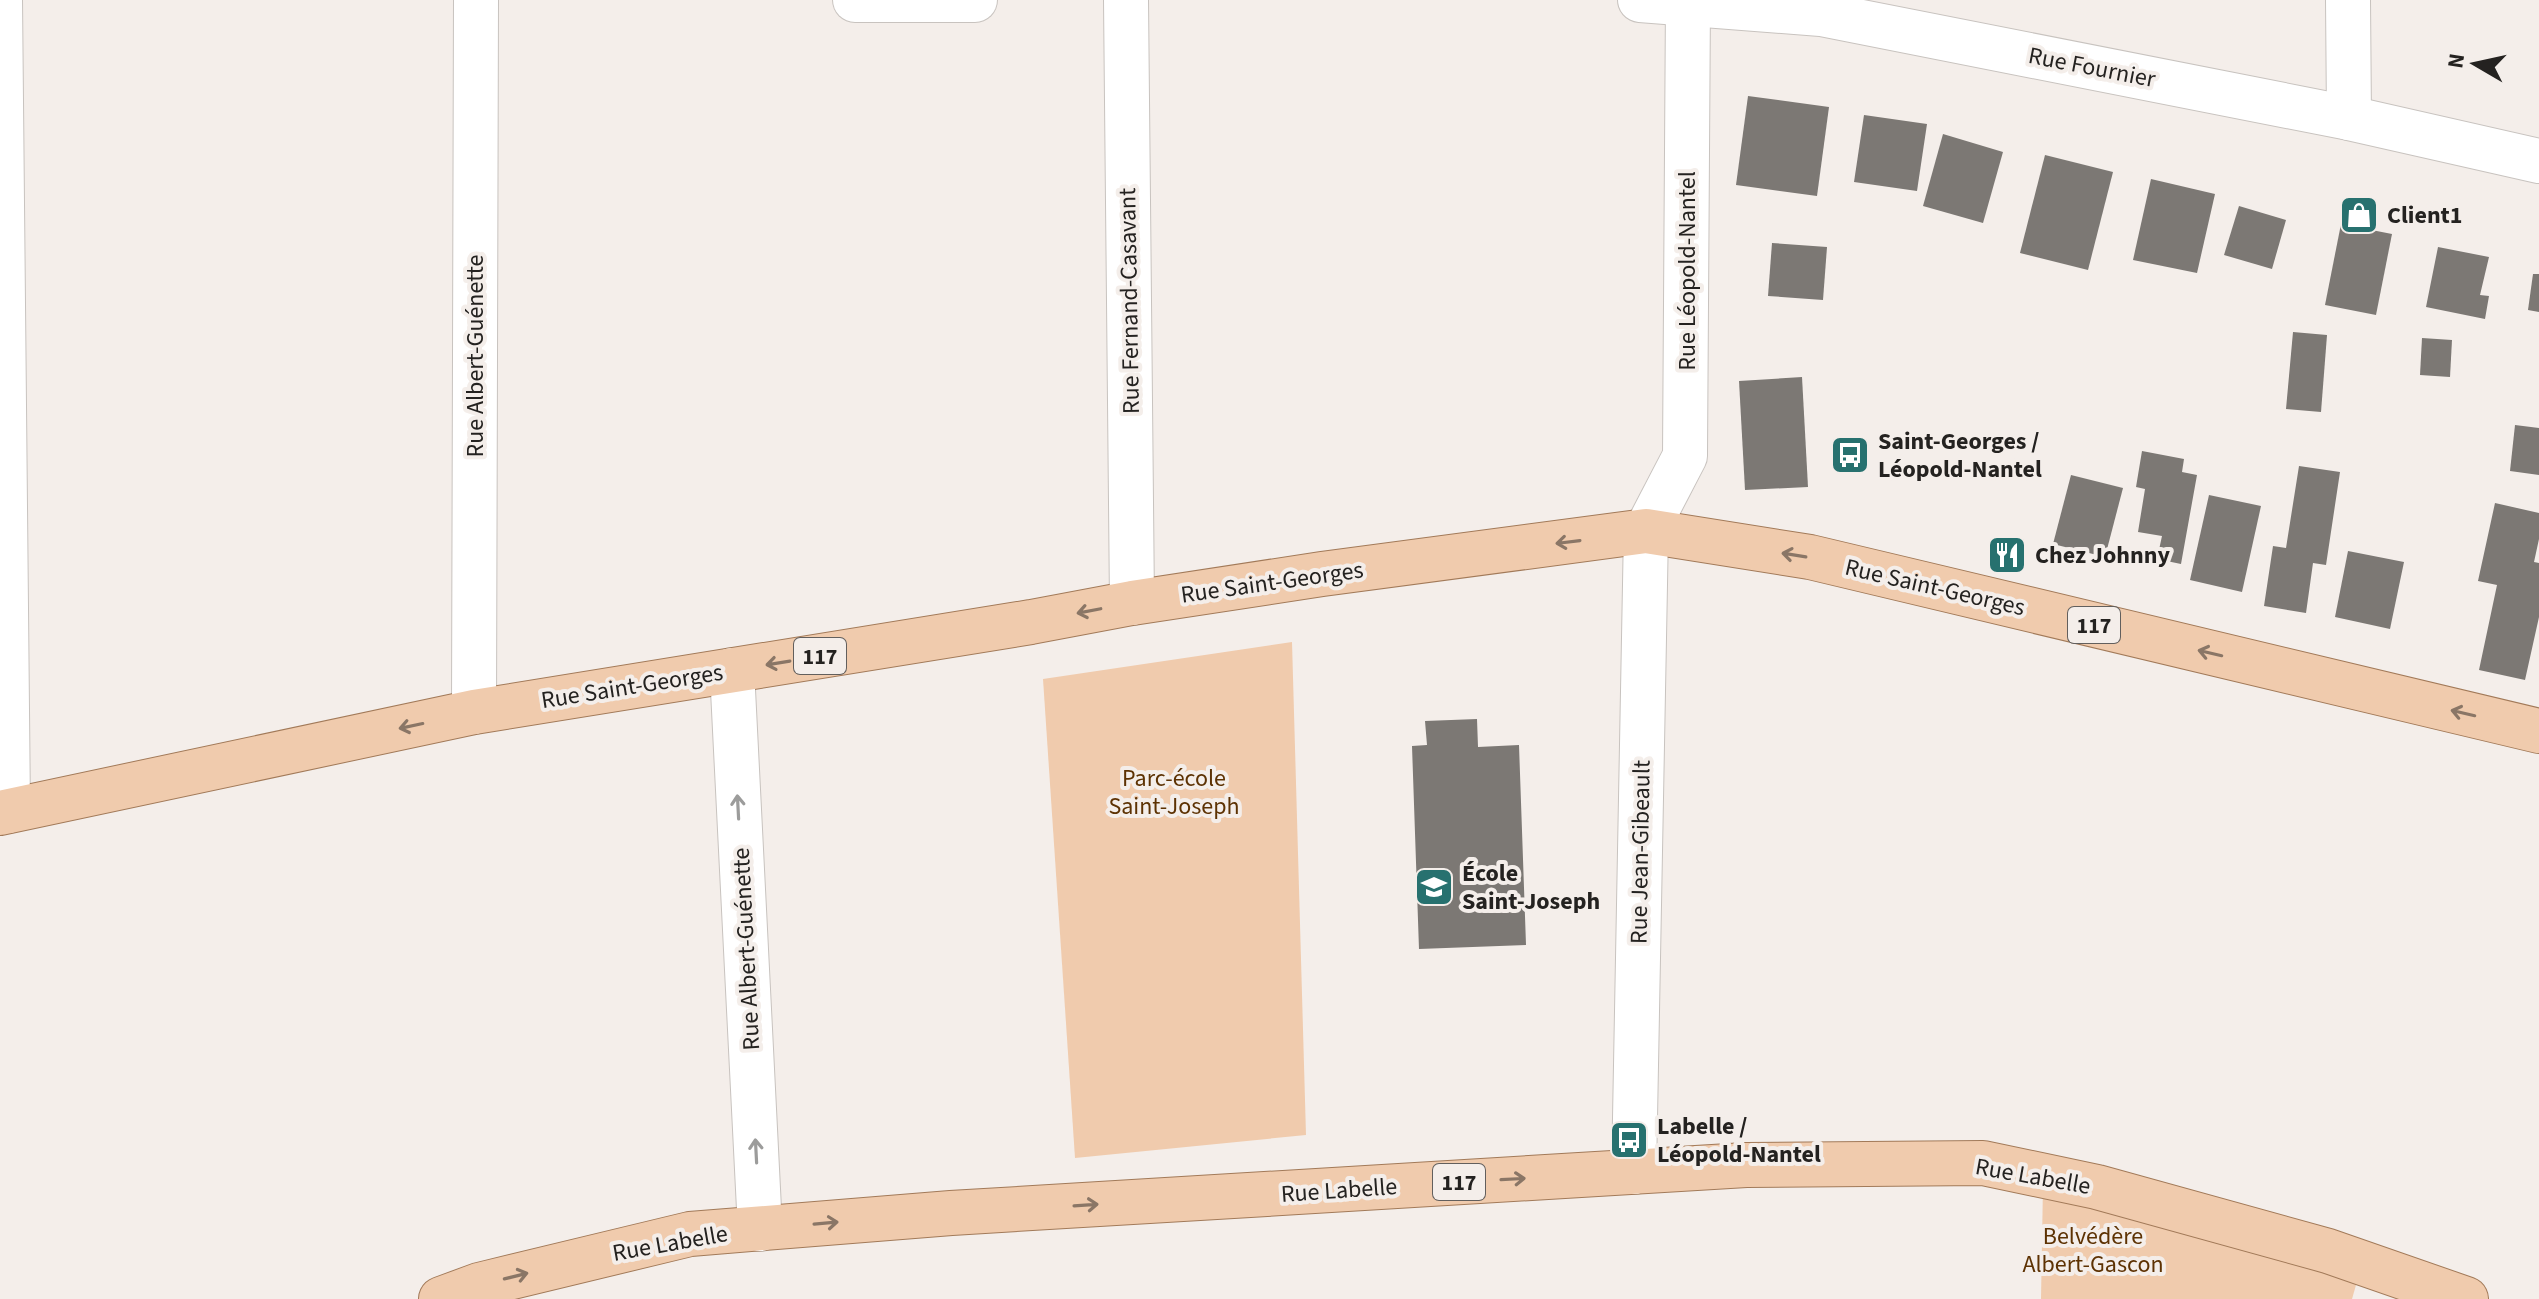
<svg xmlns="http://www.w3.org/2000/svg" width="2539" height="1299" viewBox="0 0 2539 1299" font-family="'Source Sans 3',sans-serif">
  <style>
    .green { fill: #f0cbad }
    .building { fill: #7c7874 }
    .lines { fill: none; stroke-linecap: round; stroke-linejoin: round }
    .minor-casing { stroke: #c8c3bf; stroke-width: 46 }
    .primary-casing { stroke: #a27a59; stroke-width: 46 }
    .minor { stroke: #fff; stroke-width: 44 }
    .primary { stroke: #f0cbad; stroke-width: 44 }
    .oneway { stroke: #8a7666 }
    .oneway2 { stroke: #9c9c9b }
    .labels { text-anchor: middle; stroke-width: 8; stroke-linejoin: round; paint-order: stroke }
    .shield { fill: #f4eeea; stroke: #625f5d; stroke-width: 2 }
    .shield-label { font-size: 22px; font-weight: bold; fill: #242220 }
    .street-label { font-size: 24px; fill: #242220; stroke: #f4eeea }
    .poi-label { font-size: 24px; font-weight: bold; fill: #242220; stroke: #f4eeea; text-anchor: start }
    .park-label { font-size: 24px; fill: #5d3203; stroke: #f4eeea }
  </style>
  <rect width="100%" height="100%" fill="#f4eeea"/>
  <!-- green -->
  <g class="green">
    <polygon points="1292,642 1306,1135 1075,1158 1043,679"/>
    <polygon points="2043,1185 2358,1278 2352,1299 2041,1299"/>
  </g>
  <!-- building -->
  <g class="building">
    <polygon points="1748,96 1829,107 1817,196 1736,185"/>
    <polygon points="1864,115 1927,124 1917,191 1854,182"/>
    <polygon points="1943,134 2003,152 1983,223 1923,206"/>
    <polygon points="2045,155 2113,172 2088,270 2020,253"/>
    <polygon points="2151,179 2215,194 2197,273 2133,260"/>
    <polygon points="2239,206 2286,220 2272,269 2224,255"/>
    <polygon points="2341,224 2392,234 2376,315 2325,305"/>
    <polygon points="1772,243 1827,247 1823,300 1768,296"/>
    <polygon points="2438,247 2489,257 2480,295 2489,296 2485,319 2426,307"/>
    <polygon points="2533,274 2539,274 2539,312 2528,310"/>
    <polygon points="2293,332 2327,335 2321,412 2286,409"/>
    <polygon points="2422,338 2452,340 2450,377 2420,375"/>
    <polygon points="1802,377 1808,487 1745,490 1739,381"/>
    <polygon points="2515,425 2539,428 2539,475 2510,471"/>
    <polygon points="2142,451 2184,459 2182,472 2197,475 2181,564 2157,559 2162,536 2138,532 2145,489 2136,487"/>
    <polygon points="2299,466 2340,472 2326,565 2313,563 2306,613 2264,606 2273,546 2286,548"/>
    <polygon points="2071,475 2123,488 2105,557 2053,544"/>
    <polygon points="2209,495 2261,506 2242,592 2190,580"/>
    <polygon points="2495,503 2539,513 2539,539 2534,562 2539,563 2539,617 2525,680 2479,670 2497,585 2478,581"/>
    <polygon points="2348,551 2404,562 2390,629 2335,617"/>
    <polygon points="1477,719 1478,747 1519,745 1526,945 1419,949 1412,746 1427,745 1425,721"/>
  </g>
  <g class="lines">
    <defs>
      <g id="minor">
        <polyline points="0,0 8,811"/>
        <polyline points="855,0 975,0"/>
        <polyline points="1126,0 1132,603"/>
        <polyline points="1640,0 1821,14 2349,118 2539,161"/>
        <polyline points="2348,0 2349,118"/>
        <polyline points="732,670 760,1229"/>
        <polyline points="474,712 476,0"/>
        <polyline points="1634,1172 1646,531 1685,456 1688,0"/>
      </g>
      <g id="primary">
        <polyline points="0,813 474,712 1031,622 1132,603 1322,574 1646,531 1810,557 2539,731"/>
        <polyline points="441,1299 479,1285 690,1234 951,1213 1746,1165 1983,1163 2097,1187 2328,1251 2466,1299"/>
      </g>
    </defs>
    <!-- minor casing -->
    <use href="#minor" class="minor-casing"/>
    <!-- primary casing -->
    <use href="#primary" class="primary-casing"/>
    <!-- minor -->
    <use href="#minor" class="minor"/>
    <!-- primary -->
    <use href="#primary" class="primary"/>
  </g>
  <!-- one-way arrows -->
  <defs><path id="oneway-shaft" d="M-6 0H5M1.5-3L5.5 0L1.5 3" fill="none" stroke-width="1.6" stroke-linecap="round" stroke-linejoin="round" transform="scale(2)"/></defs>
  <g class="oneway">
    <use href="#oneway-shaft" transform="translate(1568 542) rotate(173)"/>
    <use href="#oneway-shaft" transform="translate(1794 555) rotate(-171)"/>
    <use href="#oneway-shaft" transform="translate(1089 611) rotate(169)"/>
    <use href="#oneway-shaft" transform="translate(2210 653) rotate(-167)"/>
    <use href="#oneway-shaft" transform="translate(778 663) rotate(171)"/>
    <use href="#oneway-shaft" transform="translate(2463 713) rotate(-167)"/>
    <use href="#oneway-shaft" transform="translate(411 726) rotate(168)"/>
    <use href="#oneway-shaft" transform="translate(1513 1179) rotate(-3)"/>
    <use href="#oneway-shaft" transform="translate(1086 1205) rotate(-4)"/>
    <use href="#oneway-shaft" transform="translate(826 1223) rotate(-5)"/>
    <use href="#oneway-shaft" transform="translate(516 1276) rotate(-14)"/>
  </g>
  <g class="oneway2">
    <use href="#oneway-shaft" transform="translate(738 807) rotate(-93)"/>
    <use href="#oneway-shaft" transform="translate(756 1151) rotate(-93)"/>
  </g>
  <!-- icons -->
  <defs>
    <symbol id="shop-square" viewBox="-11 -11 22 22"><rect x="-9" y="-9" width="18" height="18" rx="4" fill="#27716f" stroke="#f4eeea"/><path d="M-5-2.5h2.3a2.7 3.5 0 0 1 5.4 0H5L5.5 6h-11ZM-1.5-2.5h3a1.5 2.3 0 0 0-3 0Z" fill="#fff"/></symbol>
    <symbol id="bus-square" viewBox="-11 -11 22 22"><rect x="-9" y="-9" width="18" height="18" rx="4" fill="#27716f" stroke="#f4eeea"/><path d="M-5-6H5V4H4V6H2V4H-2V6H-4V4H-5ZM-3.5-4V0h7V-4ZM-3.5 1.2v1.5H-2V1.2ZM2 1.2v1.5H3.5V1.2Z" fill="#fff"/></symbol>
    <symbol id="restaurant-square" viewBox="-11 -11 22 22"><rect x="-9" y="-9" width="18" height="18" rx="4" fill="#27716f" stroke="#f4eeea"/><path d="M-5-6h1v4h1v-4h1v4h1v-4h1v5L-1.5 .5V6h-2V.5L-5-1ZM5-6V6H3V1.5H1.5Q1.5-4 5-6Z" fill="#fff"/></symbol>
    <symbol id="school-square" viewBox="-11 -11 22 22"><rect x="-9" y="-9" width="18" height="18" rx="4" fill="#27716f" stroke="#f4eeea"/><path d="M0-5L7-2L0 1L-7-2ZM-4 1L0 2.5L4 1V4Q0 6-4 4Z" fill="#fff"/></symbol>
  </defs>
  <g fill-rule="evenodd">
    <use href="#shop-square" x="2337" y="193" width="44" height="44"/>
    <use href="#bus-square" x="1828" y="433" width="44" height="44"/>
    <use href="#restaurant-square" x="1985" y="533" width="44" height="44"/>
    <use href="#school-square" x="1412" y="865" width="44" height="44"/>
    <use href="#bus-square" x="1607" y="1118" width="44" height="44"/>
  </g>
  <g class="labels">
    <!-- shield labels -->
    <g class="shield">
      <rect x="2068" y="607" width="52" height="36" rx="6"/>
      <rect x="794" y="638" width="52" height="36" rx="6"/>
      <rect x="1433" y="1164" width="52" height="36" rx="6"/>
    </g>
    <g class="shield-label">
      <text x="2094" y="633">117</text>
      <text x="820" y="664">117</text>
      <text x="1459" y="1190">117</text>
    </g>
    <!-- street labels -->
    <g class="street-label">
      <text transform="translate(2092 67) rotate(11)" y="8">Rue Fournier</text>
      <text transform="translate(1687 271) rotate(-90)" y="8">Rue Léopold-Nantel</text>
      <text transform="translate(1129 301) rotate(-91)" y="8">Rue Fernand-Casavant</text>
      <text transform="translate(475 356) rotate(-90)" y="8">Rue Albert-Guénette</text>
      <text transform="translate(1272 582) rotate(-8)" y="8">Rue Saint-Georges</text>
      <text transform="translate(1935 587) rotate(13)" y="8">Rue Saint-Georges</text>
      <text transform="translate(632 686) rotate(-9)" y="8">Rue Saint-Georges</text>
      <text transform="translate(1640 852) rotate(-89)" y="8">Rue Jean-Gibeault</text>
      <text transform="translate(746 949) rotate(-93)" y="8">Rue Albert-Guénette</text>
      <text transform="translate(2033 1176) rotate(10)" y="8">Rue Labelle</text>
      <text transform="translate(1339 1190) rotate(-4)" y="8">Rue Labelle</text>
      <text transform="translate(670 1243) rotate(-10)" y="8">Rue Labelle</text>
    </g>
    <!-- poi labels -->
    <g class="poi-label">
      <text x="2387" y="223">Client1</text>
      <text x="1878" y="449">Saint-Georges /<tspan x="1878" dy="28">Léopold-Nantel</tspan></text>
      <text x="2035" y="563">Chez Johnny</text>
      <text x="1462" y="881">École<tspan x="1462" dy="28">Saint-Joseph</tspan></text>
      <text x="1657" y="1134">Labelle /<tspan x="1657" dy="28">Léopold-Nantel</tspan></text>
    </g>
    <!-- park labels -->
    <g class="park-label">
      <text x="1174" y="786">Parc-école<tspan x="1174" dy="28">Saint-Joseph</tspan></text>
      <text x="2093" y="1244">Belvédère<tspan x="2093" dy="28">Albert-Gascon</tspan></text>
    </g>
  </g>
  <!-- north arrow -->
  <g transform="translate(2475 64) rotate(279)" stroke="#f4eeea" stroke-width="6" paint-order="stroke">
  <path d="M0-6L14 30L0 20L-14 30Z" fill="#242220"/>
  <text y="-12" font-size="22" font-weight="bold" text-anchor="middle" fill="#242220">N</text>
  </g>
</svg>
